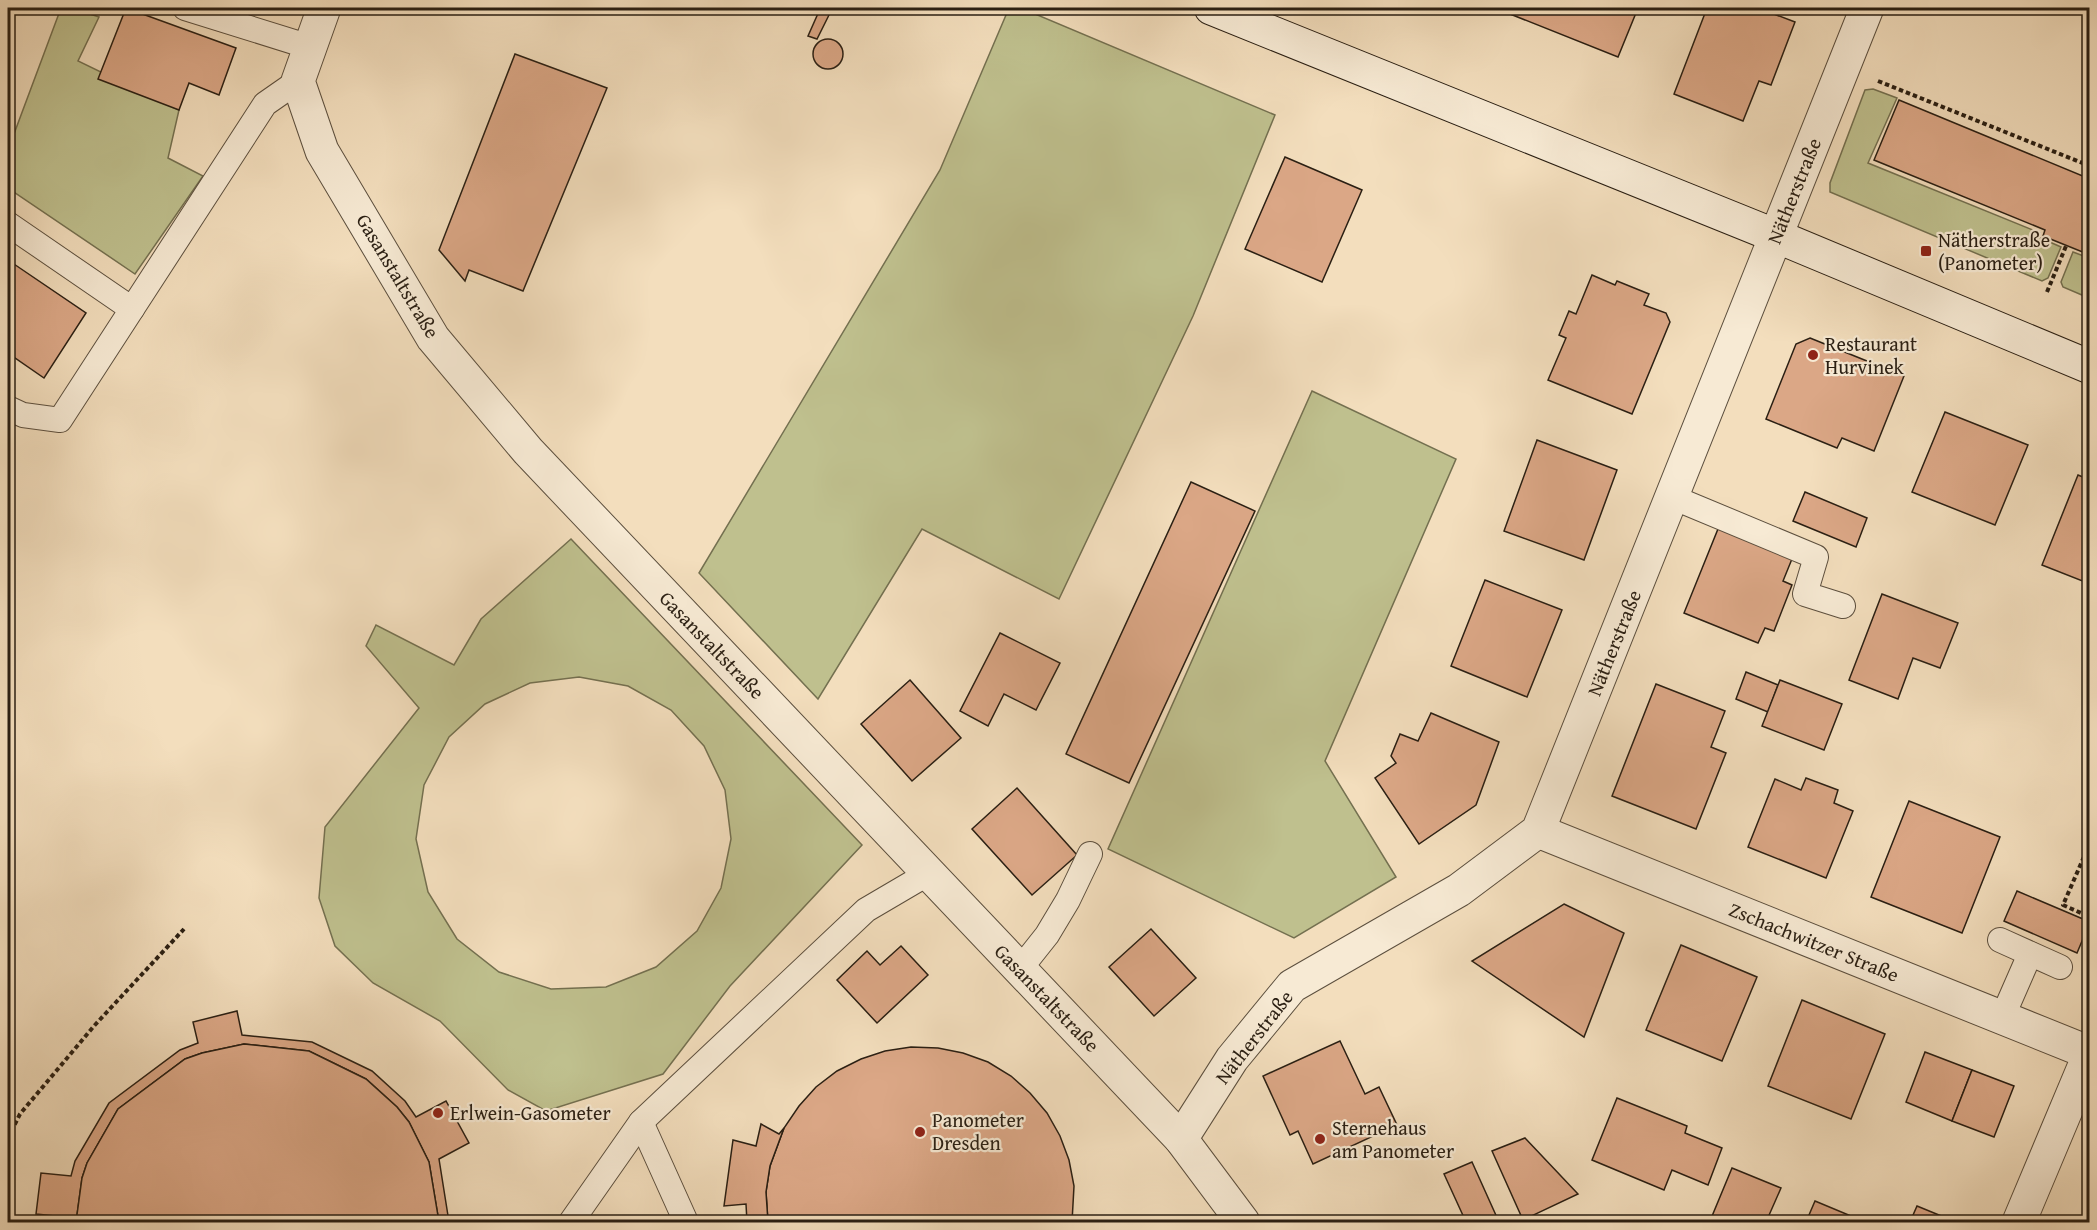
<svg xmlns="http://www.w3.org/2000/svg" width="2097" height="1230" viewBox="0 0 2097 1230" font-family="'Gentium Book Plus',serif">
  <style>
    .green { fill: #bfc08e; stroke: #747050; stroke-width: 1.5; fill-rule: evenodd }
    .building { fill: #dba786; stroke: #2a1f13; stroke-width: 1.5 }
    .lines { fill: none; stroke-linecap: round; stroke-linejoin: round }
    .service-casing { stroke: #5c4f3e; stroke-width: 26 }
    .minor-casing { stroke: #5c4f3e; stroke-width: 35 }
    .secondary-casing { stroke: #2a1f13; stroke-width: 35 }
    .path { stroke: #2a1f13; stroke-width: 4; stroke-dasharray: 4.5 3; stroke-linecap: butt }
    .service { stroke: #f7ead4; stroke-width: 24 }
    .minor { stroke: #f7ead4; stroke-width: 33 }
    .secondary { stroke: #f7ead4; stroke-width: 33 }
    .poi-dot { fill: #8f2418; stroke: #f7ead4; stroke-width: 2 }
    .labels { text-anchor: middle; stroke-width: 4.5; stroke-linejoin: round; paint-order: stroke }
    .street-label { font-size: 20px; fill: #2a1f13; stroke: #f7ead4 }
    .poi-label { font-size: 20px; fill: #2a1f13; stroke: #f7ead4; text-anchor: start }
  </style>
  <rect width="100%" height="100%" fill="#f3debd"/>
  <filter id="stains"><feTurbulence type="fractalNoise" baseFrequency=".00333" numOctaves="4"/><feColorMatrix values="0 0 0 0 .2 0 0 0 0 .09 0 0 0 0 .02 0 0 0 .5 -.17"/></filter>
  <radialGradient id="worn" r=".72"><stop offset=".6" stop-color="#630" stop-opacity="0"/><stop offset="1" stop-color="#630" stop-opacity=".3"/></radialGradient>
  <!-- green -->
  <g class="green">
    <polygon points="61,8 72,8 99,17 78,61 179,110 168,158 203,176 135,274 8,188 8,150"/>
    <polygon points="1009,8 1021,8 1275,115 1193,316 1059,599 922,529 818,699 699,573 940,170"/>
    <polygon points="1873,89 1897,98 1868,163 2040,233 2038,237 2061,247 2048,278 2042,281 1830,192 1830,183 1865,90"/>
    <polygon points="2073,252 2089,258 2089,298 2063,287 2061,282"/>
    <polygon points="1312,391 1456,459 1325,761 1396,877 1294,938 1108,849"/>
    <path d="M571,539l291,306 -132,141 -67,88 -117,37 -38,-21 -68,-69 -67,-38 -38,-37 -16,-48 6,-71 94,-119 -53,-62 10,-21 78,40 27,-46zM579,677l49,9 43,24 33,36 21,44 6,49 -10,49 -24,43 -41,36 -50,20 -55,2 -52,-17 -42,-33 -29,-47 -12,-53 8,-54 25,-48 36,-33 45,-21z"/>
  </g>
  <!-- building -->
  <g class="building">
    <polygon points="126,8 236,48 219,95 189,83 179,110 98,79"/>
    <polygon points="1495,8 1638,8 1618,57"/>
    <polygon points="1707,8 1758,8 1795,22 1771,85 1759,81 1743,121 1674,94"/>
    <polygon points="820,9 830,13 817,39 808,36"/>
    <circle cx="828" cy="54" r="15"/>
    <polygon points="515,54 607,88 523,291 469,270 465,281 439,250"/>
    <polygon points="1899,100 2090,179 2090,255 2043,236 2045,230 1874,160"/>
    <polygon points="1285,157 1362,190 1322,282 1245,249"/>
    <polygon points="8,260 86,313 44,378 8,353"/>
    <polygon points="1592,275 1615,285 1617,281 1649,294 1644,305 1666,313 1670,322 1632,414 1548,380 1566,338 1559,335 1569,311 1576,314"/>
    <polygon points="1810,338 1904,376 1874,451 1842,438 1837,448 1766,419 1796,344"/>
    <polygon points="1945,412 2028,445 1995,525 1912,492"/>
    <polygon points="1537,440 1617,470 1584,560 1504,531"/>
    <polygon points="2078,475 2090,480 2090,584 2042,565"/>
    <polygon points="1191,482 1255,511 1129,783 1066,754"/>
    <polygon points="1805,492 1867,518 1856,547 1793,521"/>
    <polygon points="1720,524 1794,554 1783,581 1792,585 1774,631 1765,628 1758,643 1684,613"/>
    <polygon points="1485,580 1562,610 1527,697 1451,666"/>
    <polygon points="1882,594 1958,623 1940,668 1913,658 1898,699 1849,680"/>
    <polygon points="1000,633 1060,663 1036,710 1004,694 988,726 960,711"/>
    <polygon points="1746,672 1778,685 1768,712 1736,699"/>
    <polygon points="910,680 961,738 912,781 861,724"/>
    <polygon points="1780,680 1842,704 1824,750 1762,726"/>
    <polygon points="1656,684 1725,711 1711,747 1726,753 1696,829 1612,796"/>
    <polygon points="1431,713 1499,742 1476,805 1419,844 1375,778 1396,763 1391,756 1400,734 1418,741"/>
    <polygon points="1806,778 1838,790 1834,803 1853,811 1826,878 1748,847 1775,779 1801,790"/>
    <polygon points="1017,788 1077,855 1032,895 972,829"/>
    <polygon points="1909,801 2000,837 1962,933 1871,897"/>
    <polygon points="2017,891 2090,922 2077,953 2004,921"/>
    <polygon points="1564,904 1624,933 1584,1037 1472,961"/>
    <polygon points="1151,929 1196,978 1154,1016 1109,967"/>
    <polygon points="1681,945 1757,977 1722,1061 1646,1030"/>
    <polygon points="901,946 928,975 877,1023 837,980 867,951 880,965"/>
    <polygon points="1802,1000 1885,1034 1851,1119 1768,1086"/>
    <polygon points="237,1011 242,1035 312,1042 372,1071 405,1101 416,1117 446,1101 469,1143 439,1159 449,1222 439,1222 429,1162 409,1122 397,1107 366,1079 309,1051 244,1044 202,1053 185,1059 118,1109 87,1163 82,1178 76,1222 64,1222 64,1217 36,1214 41,1173 71,1176 75,1161 109,1103 180,1050 198,1043 193,1022"/>
    <polygon points="1340,1041 1365,1094 1379,1087 1397,1125 1313,1164 1298,1131 1290,1135 1263,1076"/>
    <polygon points="244,1044 309,1051 366,1079 397,1107 409,1122 429,1162 439,1222 76,1222 82,1178 87,1163 118,1109 185,1059 202,1053"/>
    <polygon points="911,1047 938,1048 963,1053 988,1062 1011,1076 1030,1093 1047,1113 1060,1136 1069,1160 1074,1186 1072,1222 768,1222 766,1192 770,1166 784,1128 799,1106 816,1087 837,1071 861,1059 885,1051"/>
    <polygon points="1925,1052 1972,1070 1952,1121 1906,1102"/>
    <polygon points="1972,1070 2014,1086 1994,1137 1952,1121"/>
    <polygon points="1617,1098 1687,1126 1685,1133 1722,1148 1708,1185 1672,1170 1664,1190 1592,1160"/>
    <polygon points="761,1124 779,1134 784,1128 770,1166 766,1192 768,1222 747,1222 746,1204 724,1206 733,1140 756,1146"/>
    <polygon points="1525,1138 1578,1194 1523,1220 1492,1151"/>
    <polygon points="1472,1162 1499,1222 1466,1222 1444,1174"/>
    <polygon points="1732,1168 1781,1188 1766,1222 1714,1222 1710,1221"/>
    <polygon points="1815,1201 1863,1221 1863,1222 1806,1222"/>
    <polygon points="1917,1206 1956,1222 1910,1222"/>
  </g>
  <g class="lines">
    <defs>
      <g id="service">
        <polyline points="185,8 310,47"/>
        <polyline points="8,224 132,309 265,104 298,81"/>
        <polyline points="8,408 23,415 60,420 132,309"/>
        <polyline points="1672,497 1816,557 1805,594 1843,606"/>
        <polyline points="2000,940 2060,967"/>
        <polyline points="1020,969 1047,935 1068,900 1090,854"/>
        <polyline points="2002,1018 2030,954"/>
        <polyline points="641,1122 686,1222"/>
        <polyline points="571,1222 641,1122 866,910 929,873"/>
      </g>
      <g id="minor">
        <polyline points="324,8 298,81 322,151 433,338 528,451 1181,1139 1243,1222"/>
        <polyline points="1538,831 2090,1053"/>
        <polyline points="1181,1139 1232,1059 1292,986 1459,890 1538,831 1867,8"/>
        <polyline points="2019,1222 2090,1053"/>
      </g>
      <polyline id="secondary" points="1211,8 1776,236 2090,367"/>
    </defs>
    <!-- service casing -->
    <use href="#service" class="service-casing"/>
    <!-- minor casing -->
    <use href="#minor" class="minor-casing"/>
    <!-- secondary casing -->
    <use href="#secondary" class="secondary-casing"/>
    <!-- path -->
    <g class="path">
      <polyline points="1878,81 2090,166"/>
      <polyline points="2047,292 2066,246"/>
      <polyline points="2090,843 2063,905 2090,917"/>
      <polyline points="8,1138 20,1114 94,1026 184,929"/>
    </g>
    <!-- service -->
    <use href="#service" class="service"/>
    <!-- minor -->
    <use href="#minor" class="minor"/>
    <!-- secondary -->
    <use href="#secondary" class="secondary"/>
  </g>
  <!-- markers -->
  <g class="poi-dot">
    <rect x="1920" y="245" width="12" height="12" rx="3"/>
    <circle cx="1813" cy="355" r="6"/>
    <circle cx="438" cy="1113" r="6"/>
    <circle cx="920" cy="1132" r="6"/>
    <circle cx="1320" cy="1139" r="6"/>
  </g>
  <g class="labels">
    <!-- street labels -->
    <g class="street-label">
      <text transform="translate(1794 191) rotate(-68)" y="7">Nätherstraße</text>
      <text transform="translate(398 276) rotate(59)" y="7">Gasanstaltstraße</text>
      <text transform="translate(1614 643) rotate(-68)" y="7">Nätherstraße</text>
      <text transform="translate(712 645) rotate(46)" y="7">Gasanstaltstraße</text>
      <text transform="translate(1814 942) rotate(22)" y="7">Zschachwitzer Straße</text>
      <text transform="translate(1047 998) rotate(46)" y="7">Gasanstaltstraße</text>
      <text transform="translate(1254 1037) rotate(-52)" y="7">Nätherstraße</text>
    </g>
    <!-- poi labels -->
    <g class="poi-label">
      <text x="1938" y="247">Nätherstraße<tspan x="1938" dy="23">(Panometer)</tspan></text>
      <text x="1825" y="351">Restaurant<tspan x="1825" dy="23">Hurvinek</tspan></text>
      <text x="450" y="1120">Erlwein-Gasometer</text>
      <text x="932" y="1127">Panometer<tspan x="932" dy="23">Dresden</tspan></text>
      <text x="1332" y="1135">Sternehaus<tspan x="1332" dy="23">am Panometer</tspan></text>
    </g>
  </g>
  <!-- margin -->
  <rect width="2097" height="1230" fill="none" stroke="#f3debd" stroke-width="30"/>
  <rect x="9" y="9" width="2079" height="1212" fill="none" stroke="#2a1f13" stroke-width="3"/>
  <rect x="15" y="15" width="2067" height="1200" fill="none" stroke="#2a1f13" stroke-width="1.5"/>
  <rect width="100%" height="100%" filter="url(#stains)"/>
  <rect width="100%" height="100%" fill="url(#worn)"/>
</svg>
